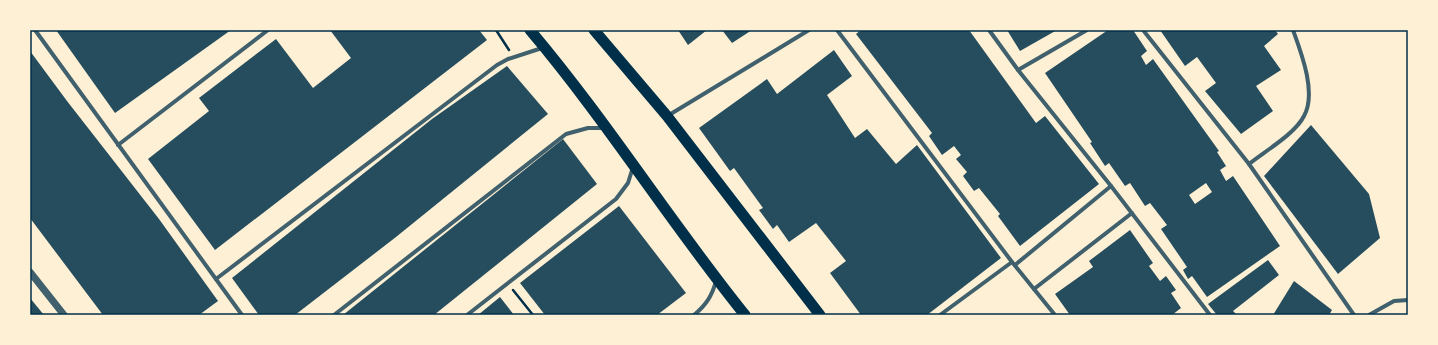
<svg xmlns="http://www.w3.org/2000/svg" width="1438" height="345" viewBox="0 0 1438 345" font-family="Raleway,sans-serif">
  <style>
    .building { fill: #264d5e; fill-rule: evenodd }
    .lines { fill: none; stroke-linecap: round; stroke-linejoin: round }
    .path { stroke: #003049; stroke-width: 2.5 }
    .minor { stroke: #3f606c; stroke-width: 4 }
    .tertiary { stroke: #3f606c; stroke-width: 7 }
    .trunk { stroke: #003049; stroke-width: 11 }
    .neatline { fill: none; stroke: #003049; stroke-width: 1.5 }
  </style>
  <rect width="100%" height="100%" fill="#fdf0d5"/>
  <!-- building -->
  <g class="building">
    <polygon points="56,30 231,30 115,113"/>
    <polygon points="330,30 479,30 487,40 215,250 148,159 209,111 199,98 276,39 313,88 351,58"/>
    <polygon points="678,30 707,30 688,45"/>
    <polygon points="722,30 752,30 732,43"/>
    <polygon points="861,30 969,30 1036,123 1045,116 1099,184 1020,246 998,216 1000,214 979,188 974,191 963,176 967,172 956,159 961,155 954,146 942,155 929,136 932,133 856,34"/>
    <polygon points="1007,30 1057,30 1020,51"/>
    <path d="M1108,30h25l14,21 -6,5 5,9 7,-6 66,92 -2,1 9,14 -6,4 6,11 7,-5 47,70 -73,51 -15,-21 -4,3 -5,-9 4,-3 -26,-38 6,-4 -17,-22 -5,3 -15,-23 -5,3 -16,-23 -4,3 -15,-23 2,-1 -47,-69zM1206,183l6,9 -17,12 -6,-9z"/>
    <polygon points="1160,30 1275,30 1278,34 1264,46 1281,70 1256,86 1273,111 1241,134 1205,91 1216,83 1197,57 1185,66"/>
    <polygon points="834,50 852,76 827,95 855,138 867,129 896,164 917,145 1001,258 927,315 861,315 830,273 846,261 816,223 789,242 777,225 773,229 759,210 763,208 734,168 730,171 699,128 767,79 777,94"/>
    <polygon points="30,51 67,101 159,219 218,301 199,315 103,315 30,218"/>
    <polygon points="507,66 548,114 396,237 295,315 259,315 232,278 432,119"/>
    <polygon points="1311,125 1369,194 1380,238 1338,274 1264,176"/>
    <polygon points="563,139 597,184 510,254 434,315 343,315"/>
    <polygon points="619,206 686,293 657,315 545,315 520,283"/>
    <polygon points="1130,230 1153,263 1149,266 1160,281 1166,276 1176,290 1171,293 1181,308 1172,315 1070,315 1055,294 1093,267 1089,261"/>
    <polygon points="1268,260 1279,275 1233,311 1237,315 1217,315 1208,304"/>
    <polygon points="1294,281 1332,310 1329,315 1273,315"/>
    <polygon points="500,297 514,315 478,315"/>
    <polygon points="30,298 44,315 30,315"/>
  </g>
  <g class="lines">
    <!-- path -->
    <g class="path">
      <polyline points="496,30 509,50"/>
      <polyline points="513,290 533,315"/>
    </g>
    <!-- minor -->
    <g class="minor">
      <polyline points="35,30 242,315"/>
      <polyline points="837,30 1012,262 1055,315"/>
      <polyline points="989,30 1018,70 1111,186 1210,315"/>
      <polyline points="1143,30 1249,164 1354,315"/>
      <polyline points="1018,70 1087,30"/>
      <polyline points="669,115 809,30"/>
      <polyline points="118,145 268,30"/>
      <path d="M1249,164c16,-13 46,-30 55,-48 13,-23 -3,-64 -11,-86"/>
      <polyline points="1015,265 1111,186"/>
      <polyline points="216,279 497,65 508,59 542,48"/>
      <polyline points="1034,289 1132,213"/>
      <polyline points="334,315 566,134 588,128 604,128"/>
      <polyline points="467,315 616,199 628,183 633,167"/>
      <path d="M694,315c12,-10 18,-19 22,-34"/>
      <polyline points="940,315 1012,262"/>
      <polyline points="1369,315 1394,301 1408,300"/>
    </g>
    <!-- tertiary -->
    <polyline class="tertiary" points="30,272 64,315"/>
    <!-- trunk -->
    <g class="trunk">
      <path d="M530,30c77,91 140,192 215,285"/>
      <polyline points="594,30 667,116 820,315"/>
    </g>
  </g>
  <!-- border -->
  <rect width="1438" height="345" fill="none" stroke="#fdf0d5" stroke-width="62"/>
  <rect x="31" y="31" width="1376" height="283" class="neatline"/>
</svg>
